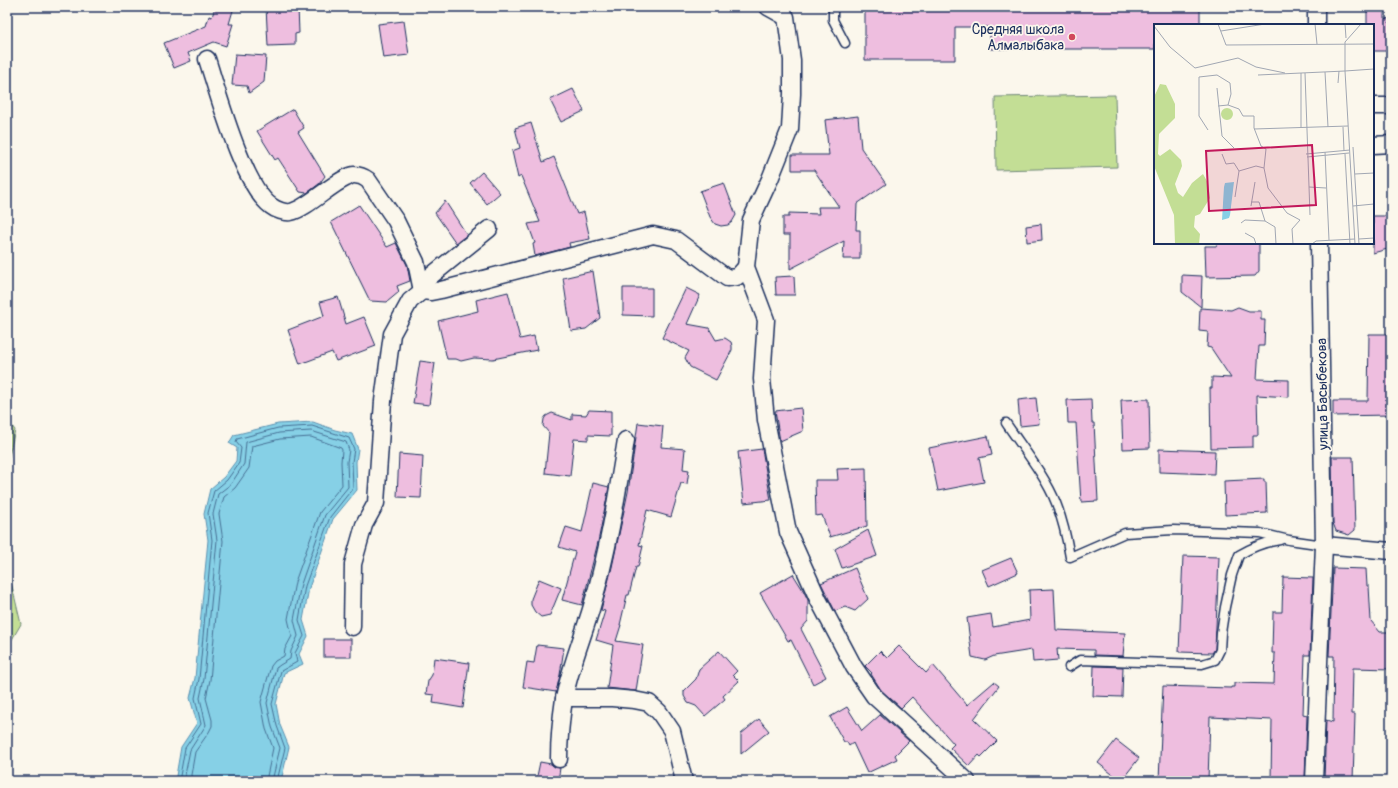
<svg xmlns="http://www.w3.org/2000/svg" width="1398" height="788" viewBox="0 0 1398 788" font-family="Pangolin,sans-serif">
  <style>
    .green { fill: #c3de95; stroke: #6f867a }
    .water { fill: #86d0e6; stroke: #5b90b0 }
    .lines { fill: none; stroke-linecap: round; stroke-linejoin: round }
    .shore { stroke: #466f94; stroke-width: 1 }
    .building { fill: #eebedf; stroke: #1b2f5e }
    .lane-casing { stroke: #1b2f5e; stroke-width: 11 }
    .street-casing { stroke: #1b2f5e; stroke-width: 19 }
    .lane { stroke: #fbf7ec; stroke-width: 8 }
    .street { stroke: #fbf7ec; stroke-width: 16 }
    .poi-dot { fill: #d1495b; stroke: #fbf7ec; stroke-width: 1.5 }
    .labels { text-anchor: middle; stroke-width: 3.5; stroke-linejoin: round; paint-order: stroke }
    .poi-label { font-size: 14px; fill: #1b2f5e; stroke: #fbf7ec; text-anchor: end }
    .street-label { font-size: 14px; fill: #1b2f5e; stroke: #fbf7ec }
    .inset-road { fill: none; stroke: #a1a7b3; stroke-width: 1 }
    .view { fill: #c2185b; fill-opacity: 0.15; stroke: #c2185b; stroke-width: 2 }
    .inset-edge { fill: none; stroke: #1b2f5e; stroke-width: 2 }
  </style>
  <rect width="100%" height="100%" fill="#fbf7ec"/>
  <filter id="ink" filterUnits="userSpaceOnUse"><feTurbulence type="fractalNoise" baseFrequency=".025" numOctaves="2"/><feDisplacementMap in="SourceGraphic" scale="8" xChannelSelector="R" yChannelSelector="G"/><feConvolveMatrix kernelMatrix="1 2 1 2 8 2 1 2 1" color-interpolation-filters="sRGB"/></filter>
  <g filter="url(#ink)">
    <!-- green -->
    <g class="green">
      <polygon points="1115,95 1117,167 996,170 995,97"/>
      <polygon points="7,420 15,430 7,465"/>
      <polygon points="7,565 21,624 7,648"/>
    </g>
    <!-- water -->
    <polygon class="water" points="313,422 335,430 352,434 358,449 356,462 357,490 333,519 309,588 303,620 308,636 299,654 303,664 284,673 276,704 280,725 289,747 281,781 177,781 176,776 181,747 197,723 190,698 195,678 208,540 204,514 210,489 224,477 236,461 237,448 229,443 234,435 278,424"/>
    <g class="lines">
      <!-- shore -->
      <g class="shore">
        <polyline points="181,781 180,776 185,748 201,724 195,698 199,679 212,540 208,513 214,491 227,480 239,463 241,448 236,442 237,439 278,428 312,426 349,438 354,449 352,462 353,488 330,517 305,586 299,620 304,636 295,653 297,662 281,671 272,704 277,726 285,748 277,781"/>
        <polyline points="186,781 185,775 190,750 206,725 200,698 204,679 217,540 213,514 218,494 231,484 244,464 246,442 279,433 311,431 346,442 349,450 347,462 348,487 325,515 301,584 294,620 298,636 291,651 290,659 280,665 276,668 267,703 272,727 280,748 272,781"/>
        <polyline points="192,781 191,775 195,752 209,732 212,726 212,720 206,698 210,680 223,541 219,514 224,497 235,488 249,468 252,446 280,439 311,437 341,448 342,450 341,462 342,485 320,512 295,582 288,619 292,636 285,649 284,656 275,661 271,666 261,702 266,729 273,748 266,781"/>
      </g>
    </g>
    <!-- building -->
    <g class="building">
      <polygon points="215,7 234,7 229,24 233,24 226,46 214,42 188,53 191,61 174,68 164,43 206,26 209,16 212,17"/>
      <polygon points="266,7 298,7 299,33 295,34 295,45 268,46"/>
      <polygon points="865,7 986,7 986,9 1072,9 1072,7 1200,7 1200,25 1155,25 1155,49 990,49 990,27 955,27 955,60 865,60"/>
      <polygon points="1367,7 1384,7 1384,18 1389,19 1389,51 1373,51 1373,25 1367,25"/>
      <polygon points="404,21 409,55 383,58 378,24"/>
      <polygon points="235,54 266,56 264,82 249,93 247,86 232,85"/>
      <polygon points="573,89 584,111 561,122 550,100"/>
      <polygon points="293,109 304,128 298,132 325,176 319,184 307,193 300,192 278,158 275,160 257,131"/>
      <polygon points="858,116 861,148 886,184 857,204 856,230 860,230 860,259 843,259 844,241 790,269 790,235 783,235 783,217 789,217 789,213 819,214 818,207 839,207 814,170 792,170 792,155 829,155 825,120"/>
      <polygon points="531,123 543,162 554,157 577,214 584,212 590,239 569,243 570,247 535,256 533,244 535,243 528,224 540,222 521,176 518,178 512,151 520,148 515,128"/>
      <polygon points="482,172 500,193 487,204 470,183"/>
      <polygon points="724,183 736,215 732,222 728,225 721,226 715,224 710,217 700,191"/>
      <polygon points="445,201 467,235 456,243 435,213"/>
      <polygon points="359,205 387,247 396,243 407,265 410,281 397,286 399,292 387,302 370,301 331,222"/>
      <polygon points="1373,216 1391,216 1391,248 1373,253"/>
      <polygon points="1041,224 1042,240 1027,242 1026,226"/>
      <polygon points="1218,243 1259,243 1259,271 1255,276 1206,277 1205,246 1216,246"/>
      <polygon points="593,271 600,318 586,329 571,331 563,278"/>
      <polygon points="1182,275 1202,276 1201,307 1182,292"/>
      <polygon points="794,276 795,295 776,295 775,277"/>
      <polygon points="623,288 652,288 652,316 623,315"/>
      <polygon points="686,288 700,295 687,324 709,328 716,340 725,338 731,342 732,346 732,350 716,380 690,367 685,358 689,351 662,338"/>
      <polygon points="508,292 520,339 534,336 537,350 493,359 474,358 461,361 456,359 447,359 438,321 478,311 476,300"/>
      <polygon points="338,297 346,324 364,317 376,346 336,361 332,352 300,364 288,330 324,316 320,302"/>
      <polygon points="1238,307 1249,311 1261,311 1261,320 1265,320 1264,346 1259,346 1257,379 1289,380 1289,397 1257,395 1258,435 1253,435 1253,447 1211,448 1210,388 1212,388 1212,377 1231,378 1211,348 1207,347 1208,332 1199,331 1200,308 1231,310"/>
      <polygon points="1369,334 1391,334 1391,415 1333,416 1333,401 1368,401"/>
      <polygon points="420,361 435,363 429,405 413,403"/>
      <polygon points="1036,398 1039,424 1020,426 1018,400"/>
      <polygon points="1091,399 1092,423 1094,423 1098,501 1081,502 1076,423 1068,423 1067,400"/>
      <polygon points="1149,399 1150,448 1123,449 1121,400"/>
      <polygon points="801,408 803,431 780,441 775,411"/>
      <polygon points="589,410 611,411 611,436 588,435 588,440 574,439 570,476 545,473 549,433 543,426 544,419 546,416 552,413 572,420 572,414 586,415"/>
      <polygon points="638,423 663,426 661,447 685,449 683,469 689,470 687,484 681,483 671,517 647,510 639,545 643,546 638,567 636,567 629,595 627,595 620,625 621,625 616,641 643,645 636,691 607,688 613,645 596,640 605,611 601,610 612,567 628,492"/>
      <polygon points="988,436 992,455 979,458 984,482 938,491 929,448"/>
      <polygon points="762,449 771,500 744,503 738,452"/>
      <polygon points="1159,449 1215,451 1214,474 1159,472"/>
      <polygon points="399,454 423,456 421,498 397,497"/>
      <polygon points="1332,457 1353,457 1355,530 1349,535 1336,531 1333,523"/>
      <polygon points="866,468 867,526 830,537 822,515 816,516 815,480 838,480 837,469"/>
      <polygon points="1264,479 1264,482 1266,482 1267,513 1225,515 1224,481"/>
      <polygon points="593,483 609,487 598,542 582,605 562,600 575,552 559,547 566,527 582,532"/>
      <polygon points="868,530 877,556 842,568 835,549"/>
      <polygon points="1183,556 1219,557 1216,627 1215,649 1212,653 1179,652"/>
      <polygon points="1011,558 1018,573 989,586 982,570"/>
      <polygon points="855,568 868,599 855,611 845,607 835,611 821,583"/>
      <polygon points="1333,568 1366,569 1367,586 1369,586 1371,621 1380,632 1391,632 1391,669 1353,668 1352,714 1355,714 1353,781 1324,781 1326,720 1333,722 1334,656 1329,656"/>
      <polygon points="793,574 803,590 808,600 808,621 801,629 826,677 813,684 791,640 788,641 760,593"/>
      <polygon points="1283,577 1313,578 1310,655 1305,655 1303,714 1307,715 1305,781 1271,781 1272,720 1210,717 1208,781 1159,781 1163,686 1231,688 1231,687 1234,687 1234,683 1274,684 1275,653 1272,653 1273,612 1282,612"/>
      <polygon points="539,579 561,588 550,615 541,617 535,612 531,605 531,599"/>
      <polygon points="1054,589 1056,630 1125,633 1123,656 1094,655 1094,650 1057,649 1058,660 1033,662 1032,650 994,656 985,660 972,657 967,618 991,614 993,627 1030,620 1029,590"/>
      <rect x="324" y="639" width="27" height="18"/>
      <polygon points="537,645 564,648 560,675 556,692 523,687 527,662 534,663"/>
      <polygon points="899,646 926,673 933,665 967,705 994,682 999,686 974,719 997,741 981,757 979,755 969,766 950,748 954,744 912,697 901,708 881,690 871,674 872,673 865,666 880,651 887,658"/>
      <polygon points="719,651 737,671 733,675 739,681 723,696 725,699 705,716 696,706 688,703 684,696 684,691 696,679 699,669"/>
      <polygon points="434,658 469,663 463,708 433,703 434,695 426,694 428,681 432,675"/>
      <polygon points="1094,666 1123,667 1122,697 1093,696"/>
      <polygon points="847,707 862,731 880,715 909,741 895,755 897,759 867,773 853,743 849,746 847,742 844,742 830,717"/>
      <polygon points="759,719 769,731 741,754 741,734"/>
      <polygon points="1116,740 1139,758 1121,781 1098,763"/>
      <polygon points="540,762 551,764 555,767 560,768 558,781 536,781"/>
    </g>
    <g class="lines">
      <defs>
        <g id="lane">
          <polyline points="833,7 833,20 845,43"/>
          <path d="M1006,423c16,24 40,54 50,80 7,18 11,36 14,54l55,-24 48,-3 87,3 29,7 35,5"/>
          <path d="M1069,667l11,-7 122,4 13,-4 5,-10 1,-17 4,-26 7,-32 7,-20c13,-8 26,-13 41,-15"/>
        </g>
        <g id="street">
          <polyline points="768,7 786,17 792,60 792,94 790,129 770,179 751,220 746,267 766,320 762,379 766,420 788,532 818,599 854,667 874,696 967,781"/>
          <polyline points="1316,25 1316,7"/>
          <path d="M207,59c11,34 36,127 64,147 5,4 14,7 20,6 15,-3 39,-27 55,-34 2,-1 5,-3 8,-3 5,0 10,2 14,5l28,41 20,41 6,29 9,1 10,-2 212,-55 23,5 51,38 10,-1 9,-10"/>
          <polyline points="1373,106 1391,106"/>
          <polyline points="1373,145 1391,144"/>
          <polyline points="421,284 489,229"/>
          <polyline points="1324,545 1391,551"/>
          <polyline points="352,627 353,564 364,525 376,503 383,401 392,334 410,301 422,291"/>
          <polyline points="564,698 612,698 634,700 649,703 659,712 672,731 684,781"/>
          <path d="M559,759c0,-20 2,-40 5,-60 6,-32 19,-62 28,-93 16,-54 25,-111 34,-166"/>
          <polyline points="1314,781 1324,545 1319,243"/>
        </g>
      </defs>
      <!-- lane casing -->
      <use href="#lane" class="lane-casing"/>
      <!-- street casing -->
      <use href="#street" class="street-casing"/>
      <!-- lane -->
      <use href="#lane" class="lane"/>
      <!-- street -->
      <use href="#street" class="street"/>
    </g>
  </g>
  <!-- markers -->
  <circle class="poi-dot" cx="1072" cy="37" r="4"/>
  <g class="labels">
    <!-- poi labels -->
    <g class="poi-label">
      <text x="1064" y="34">Средняя школа<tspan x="1064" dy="16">Алмалыбака</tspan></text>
    </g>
    <!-- street labels -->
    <g class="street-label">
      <text transform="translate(1322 394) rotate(-91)" y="5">улица Басыбекова</text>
    </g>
  </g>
  <!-- overview -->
  <g transform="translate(1154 24)">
    <rect width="220" height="220" fill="#fbf7ec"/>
    <path d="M6,60l6,1 9,19v14l-16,16 -1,20 2,2 10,-7 11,11 1,6 -7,18 3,9 5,4 9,-14 11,-9 5,9 2,15 -10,16 -5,2 -1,11 6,7 -1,10h-24l-1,-29 -20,-49v-69zM67 90a6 6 0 1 1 12 0a6 6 0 1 1-12 0Z" fill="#c3de95"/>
    <path d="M80,158l-4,33 -1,3 -7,2 2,-33 1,-4z" fill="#86d0e6"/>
    <path class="inset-road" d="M64,0l8,21 148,-1M161,0l2,20M191,0l1,14M0,2l16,21 25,21 43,-10 18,9 29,6M67,7l44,-7M171,48l3,55M147,49v55M151,49l5,142M104,51l87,-4v-29l16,-18M184,59l1,-12M63,64l5,48 12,12M64,82l10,-1 11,4 4,7h11v12l7,18 5,3 -2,19 4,20 19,25 13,7 -8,9 1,15M189,103l1,24M100,105l94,-3M54,106l-9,-14v-39l18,-2 13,8 1,11 -3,11M199,123l6,97M171,128l4,88M68,130l4,10 8,-1 5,8 17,-5 8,2M152,130l44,-4M191,130l5,90M153,133l42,-4M201,150l19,-1M155,163l17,1M81,173l4,-26M97,178h8l6,19 10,6 1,17M97,182l4,-24M199,182l21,-2M87,199l4,-3 20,1M91,209l9,5 2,6M205,215l15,-1M158,220l4,-3 39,-2M201,220l-10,-173 29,-2"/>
    <path class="view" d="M158,121l4,60 -107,6 -3,-60z"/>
    <rect width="220" height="220" class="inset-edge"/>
  </g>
  <!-- margin -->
  <rect width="1398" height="788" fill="none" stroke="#fbf7ec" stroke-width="24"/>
  <rect x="12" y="12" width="1374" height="764" fill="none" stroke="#1b2f5e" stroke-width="1.5" filter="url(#ink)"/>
</svg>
